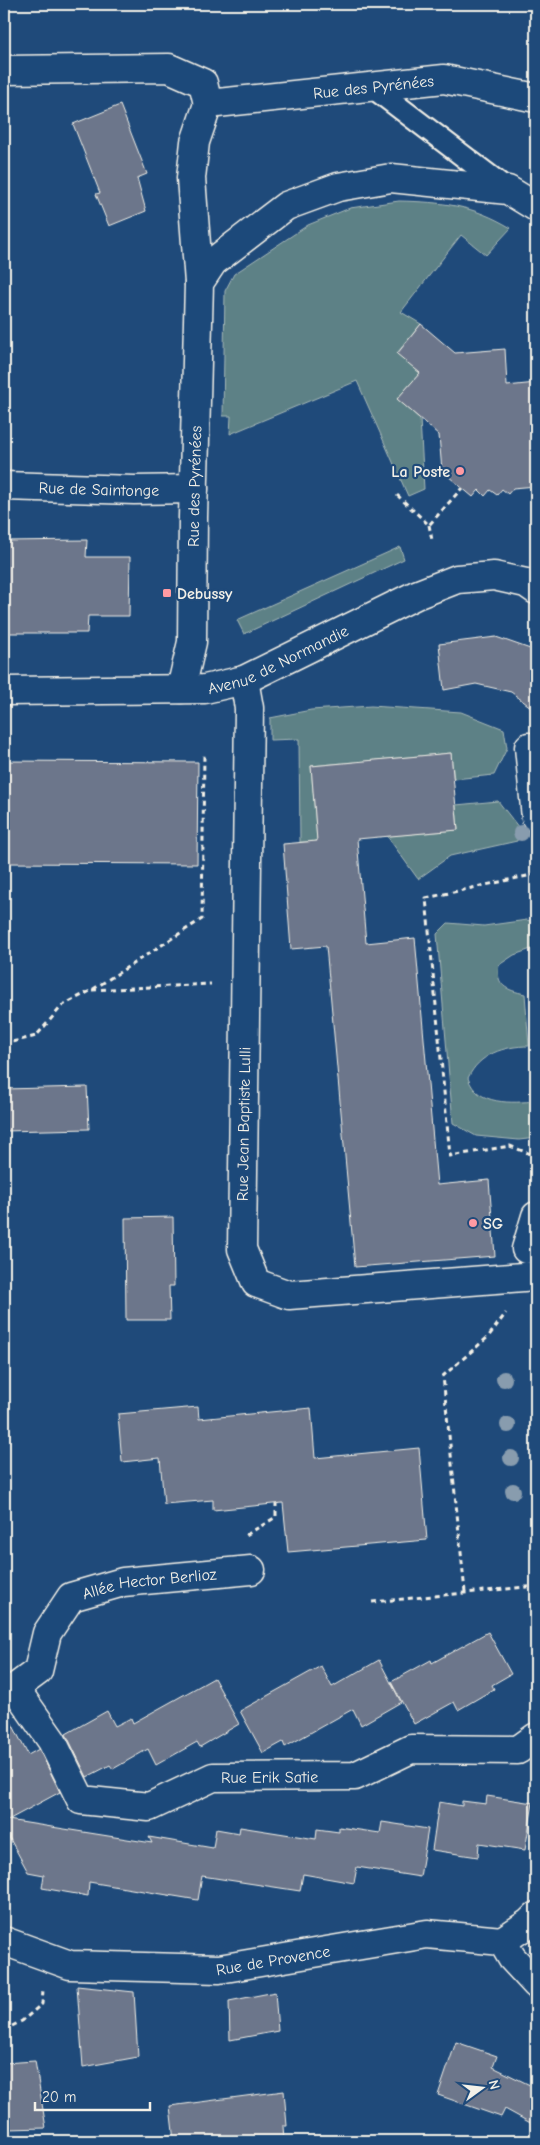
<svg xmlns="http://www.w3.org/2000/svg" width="540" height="2145" viewBox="0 0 540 2145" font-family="'Comic Neue',sans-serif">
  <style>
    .green { fill: #5d8186; stroke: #a8b9b7 }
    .building { fill: #6c768b; stroke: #f4f1e8 }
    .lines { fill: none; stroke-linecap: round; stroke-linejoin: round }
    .service-casing { stroke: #f4f1e8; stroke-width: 25 }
    .pedestrian-casing { stroke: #f4f1e8; stroke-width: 31 }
    .minor-casing { stroke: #f4f1e8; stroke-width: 31 }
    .tertiary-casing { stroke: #f4f1e8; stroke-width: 31 }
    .path { stroke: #f4f1e8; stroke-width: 3; stroke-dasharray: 5 4; stroke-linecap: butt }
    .service { stroke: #1f4a7a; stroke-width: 21 }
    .pedestrian { stroke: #1f4a7a; stroke-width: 28 }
    .minor { stroke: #1f4a7a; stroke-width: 28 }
    .tertiary { stroke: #1f4a7a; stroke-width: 28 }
    .tree { fill: #889cae }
    .poi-dot { fill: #ff9aa2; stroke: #1f4a7a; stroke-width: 2 }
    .labels { text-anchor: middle; stroke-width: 4.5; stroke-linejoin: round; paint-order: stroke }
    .street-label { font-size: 16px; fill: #f4f1e8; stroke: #1f4a7a }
    .poi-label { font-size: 16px; font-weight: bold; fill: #f4f1e8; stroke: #1f4a7a; text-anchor: start }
  </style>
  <rect width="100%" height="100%" fill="#1f4a7a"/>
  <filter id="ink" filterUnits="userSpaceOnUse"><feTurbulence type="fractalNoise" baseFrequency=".02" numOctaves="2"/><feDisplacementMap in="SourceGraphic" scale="10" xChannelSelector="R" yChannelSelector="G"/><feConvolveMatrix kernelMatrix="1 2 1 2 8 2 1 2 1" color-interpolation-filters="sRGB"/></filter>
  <g filter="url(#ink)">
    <!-- green -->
    <g class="green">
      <path d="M399,201c43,1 74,4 112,27l-25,27 -25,-20 -60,77 20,12 -24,29 23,20 -23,26 23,20 4,70 -16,7 -51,-115 -127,53 1,-18h-8l2,-125 9,-17 74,-49 42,-17z"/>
      <polygon points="400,547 404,559 244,634 237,620"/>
      <polygon points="371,706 461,712 504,729 507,748 494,775 454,779 451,753 311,766 317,841 300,842 299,739 270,740 270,718 311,710"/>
      <polygon points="498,801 519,828 517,841 450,856 418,879 387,836 458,830 456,805"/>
      <path d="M527,920l9,3v22l-2,3 -20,7 -15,10c-4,21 8,25 26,29l4,52c-25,0 -50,8 -61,32 9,28 44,25 68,23v37l-17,2 -43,-4 -23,-13 -16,-189 11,-11 36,3z"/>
    </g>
    <!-- building -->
    <g class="building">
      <polygon points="120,105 147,174 137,178 146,211 109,226 96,194 100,193 73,124"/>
      <polygon points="421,324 455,353 505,349 507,386 536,383 536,486 513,488 508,494 502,489 497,495 490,490 485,496 479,490 473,497 442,471 439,435 397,399 420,373 397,354"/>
      <polygon points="87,540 86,557 130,557 129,616 88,616 87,633 4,633 4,541"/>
      <polygon points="496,637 536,651 536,711 511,692 476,684 444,690 439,644"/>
      <polygon points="451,753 458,830 357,839 366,943 415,938 437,1185 489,1180 495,1256 355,1267 326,946 291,949 283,844 317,841 311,766"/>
      <polygon points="4,761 198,762 197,864 4,863"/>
      <polygon points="87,1087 89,1129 4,1131 4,1089"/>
      <polygon points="173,1217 174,1286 169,1286 170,1320 126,1320 125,1218"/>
      <polygon points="198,1407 199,1419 311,1408 315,1458 419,1448 427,1540 288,1552 283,1503 213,1510 213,1500 164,1504 160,1458 122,1462 118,1414"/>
      <polygon points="488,1632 511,1674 492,1685 494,1689 458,1710 454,1702 414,1724 391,1682 431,1660 432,1663"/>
      <polygon points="379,1660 401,1702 361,1725 353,1709 285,1747 283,1742 263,1753 240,1711 321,1666 332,1687"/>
      <polygon points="214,1678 239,1724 200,1747 197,1742 156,1765 148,1749 113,1769 110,1765 87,1777 66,1734 107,1711 115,1726 131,1718 133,1723"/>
      <polygon points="4,1708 28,1755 39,1749 60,1792 8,1820 152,1843 149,1837 213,1848 216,1829 239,1833 240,1827 316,1839 317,1829 339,1832 339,1827 380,1833 382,1822 428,1829 420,1877 357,1867 354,1883 303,1874 300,1891 202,1876 198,1900 89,1882 88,1896 42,1888 44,1875 28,1872 4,1828"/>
      <polygon points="487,1796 533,1803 525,1850 479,1843 478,1857 432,1850 439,1802 462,1806 462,1801 486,1804"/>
      <polygon points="77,1986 134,1992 138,2057 83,2067"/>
      <polygon points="275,1992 278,2031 230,2040 229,2001"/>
      <polygon points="456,2042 497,2056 493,2067 536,2088 536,2126 505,2109 501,2117 438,2095"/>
      <polygon points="35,2061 46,2128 8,2129 4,2088 4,2063"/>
      <polygon points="284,2091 287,2126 283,2126 284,2141 174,2141 170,2106"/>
    </g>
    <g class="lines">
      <defs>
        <polyline id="service" points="371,86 508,190"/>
        <g id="pedestrian">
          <polyline points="529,747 536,818"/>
          <polyline points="526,1249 536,1216"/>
        </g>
        <g id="minor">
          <polyline points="4,70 169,68 203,83 208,104"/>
          <path id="s1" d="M199,283l-8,-105 4,-36 13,-38 236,-25 92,19"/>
          <path id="s2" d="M4,486l130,4 60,-1"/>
          <polyline points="244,680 249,708 242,1249 256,1283 289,1295 536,1276"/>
          <path id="s3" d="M181,689l11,-47 1,-125 6,-234 14,-21 73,-56 52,-19 53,-9 117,12 28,17"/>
          <path id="s4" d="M4,691l201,-2 39,-9 172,-85 41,-16 37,-3 32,7 10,7"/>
          <path id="s5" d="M15,1688l37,53 29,59 68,7 64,-30 142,-1 56,-27 107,1 18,-13"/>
          <path id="s6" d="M4,1690l11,-2 23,-17 9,-38 24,-36 52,-15 128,-12"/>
          <polyline points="502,1941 529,1923 536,1916"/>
        </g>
        <g id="tertiary">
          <path id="s7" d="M4,1941l66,24 149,4 208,-35 75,7 10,17 24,26"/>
        </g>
      </defs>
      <!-- service casing -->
      <use href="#service" class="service-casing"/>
      <!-- pedestrian casing -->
      <use href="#pedestrian" class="pedestrian-casing"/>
      <!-- minor casing -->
      <use href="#minor" class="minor-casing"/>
      <!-- tertiary casing -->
      <use href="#tertiary" class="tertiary-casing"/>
      <!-- path -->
      <g class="path">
        <polyline points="397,495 429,525 462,488"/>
        <polyline points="429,525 432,540"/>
        <polyline points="536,874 426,898 450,1156 510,1146 536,1156"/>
        <polyline points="92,990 211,984"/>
        <polyline points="4,1044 36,1036 63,1005 92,990 202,919 204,754"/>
        <polyline points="246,1535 276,1517 276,1504"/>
        <polyline points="465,1592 443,1376 488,1337 506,1313"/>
        <polyline points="372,1602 536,1586"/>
        <polyline points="4,2030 22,2021 42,2004 43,1990"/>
      </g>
      <!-- service -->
      <use href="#service" class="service"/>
      <!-- pedestrian -->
      <use href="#pedestrian" class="pedestrian"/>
      <!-- minor -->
      <use href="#minor" class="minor"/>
      <!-- tertiary -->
      <use href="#tertiary" class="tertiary"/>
    </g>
    <!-- trees -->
    <g class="tree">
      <circle cx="521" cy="833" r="8"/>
      <circle cx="504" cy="1379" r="8"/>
      <circle cx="508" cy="1425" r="8"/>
      <circle cx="511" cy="1458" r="8"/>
      <circle cx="513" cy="1491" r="8"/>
    </g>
  </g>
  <!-- markers -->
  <g class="poi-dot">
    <circle cx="460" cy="471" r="5"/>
    <rect x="162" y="588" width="10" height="10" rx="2.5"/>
    <circle cx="473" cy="1223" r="5"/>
  </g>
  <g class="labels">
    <!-- street labels -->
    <g class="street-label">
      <text dy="6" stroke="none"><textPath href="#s1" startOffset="348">Rue des Pyrénées</textPath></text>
      <text dy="6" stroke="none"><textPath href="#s3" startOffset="204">Rue des Pyrénées</textPath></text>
      <text dy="6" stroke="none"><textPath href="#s2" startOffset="95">Rue de Saintonge</textPath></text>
      <text dy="6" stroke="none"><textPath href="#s4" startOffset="280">Avenue de Normandie</textPath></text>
      <text transform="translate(243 1124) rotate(-89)" y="6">Rue Jean Baptiste Lulli</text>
      <text dy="6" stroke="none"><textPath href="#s6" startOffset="202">Allée Hector Berlioz</textPath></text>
      <text dy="6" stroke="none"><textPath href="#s5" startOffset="326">Rue Erik Satie</textPath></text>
      <text dy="6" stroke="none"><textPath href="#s7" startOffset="274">Rue de Provence</textPath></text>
    </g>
    <!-- poi labels -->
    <g class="poi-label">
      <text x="450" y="477" text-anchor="end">La Poste</text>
      <text x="177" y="599">Debussy</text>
      <text x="483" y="1229">SG</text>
    </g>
  </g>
  <!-- margin -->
  <rect width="540" height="2145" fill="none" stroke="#1f4a7a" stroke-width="20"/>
  <rect x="10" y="10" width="520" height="2125" fill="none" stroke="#f4f1e8" stroke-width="2" filter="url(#ink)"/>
  <!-- north arrow -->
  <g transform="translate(482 2088) rotate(75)" stroke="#1f4a7a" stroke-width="4" paint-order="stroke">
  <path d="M0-4L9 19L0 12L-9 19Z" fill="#f4f1e8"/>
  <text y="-8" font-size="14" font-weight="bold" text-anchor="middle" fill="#f4f1e8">N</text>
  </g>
  <!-- scale -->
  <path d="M35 2102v8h115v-8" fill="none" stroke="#f4f1e8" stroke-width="2.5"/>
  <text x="42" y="2102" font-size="15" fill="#f4f1e8" stroke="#1f4a7a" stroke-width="4" paint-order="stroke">20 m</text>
</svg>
